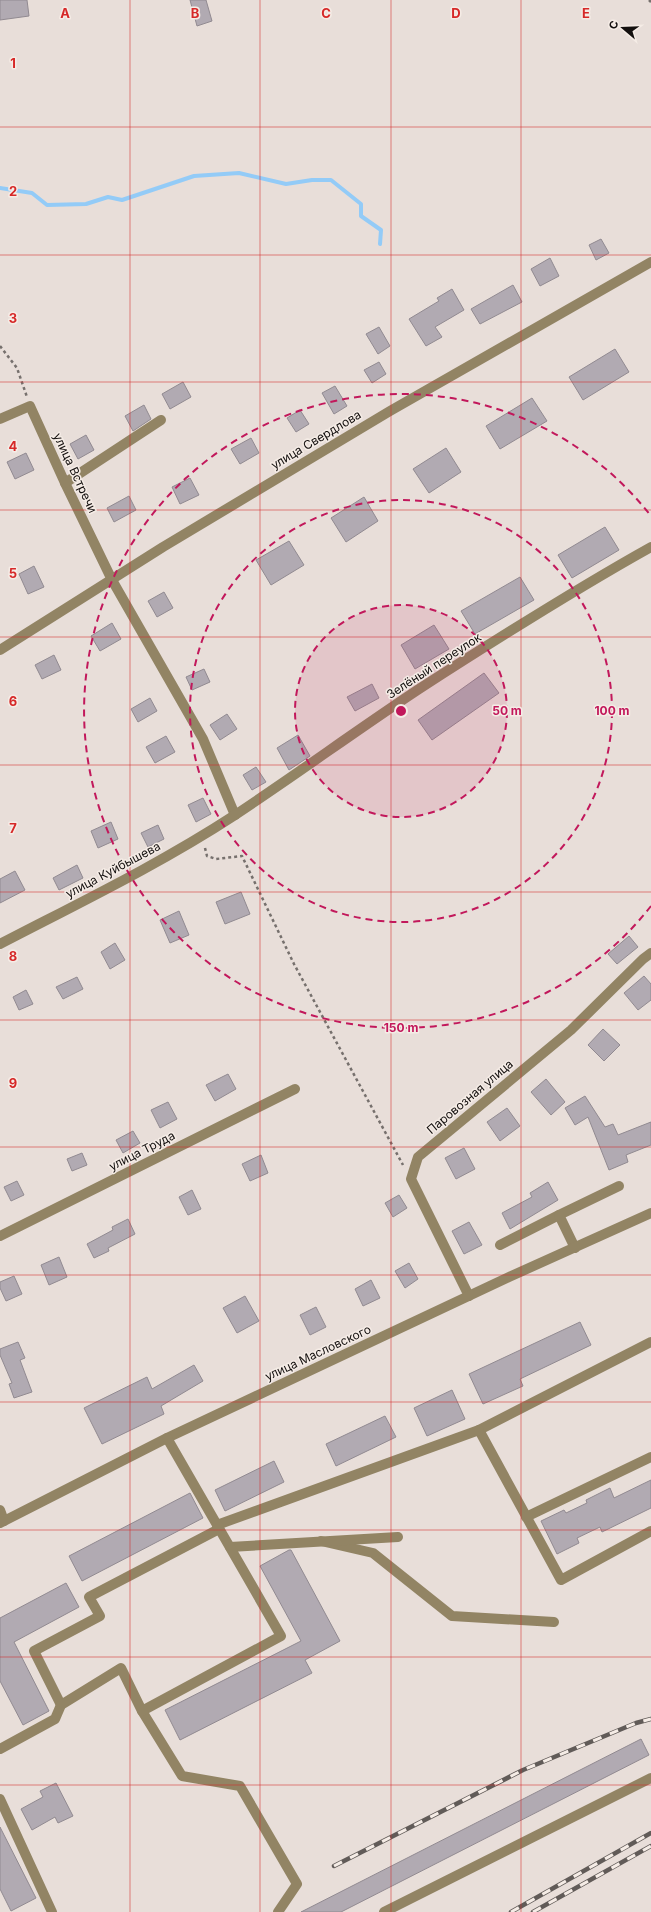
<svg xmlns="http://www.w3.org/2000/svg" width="651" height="1912" viewBox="0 0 651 1912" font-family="Inter,sans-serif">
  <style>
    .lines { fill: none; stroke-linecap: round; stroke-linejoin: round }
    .stream { stroke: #93cbf7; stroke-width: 4 }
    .building { fill: #b1aab2; stroke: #918a91 }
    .path { stroke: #76706d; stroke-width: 2.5; stroke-dasharray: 3 3; stroke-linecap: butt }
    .minor { stroke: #928464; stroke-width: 10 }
    .rail-casing { stroke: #615b58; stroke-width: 4.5 }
    .rail { stroke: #f5ece6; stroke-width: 3; stroke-dasharray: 9; stroke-linecap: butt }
    .grid { fill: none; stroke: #d62828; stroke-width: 1; stroke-opacity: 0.55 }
    .ring { fill: none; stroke: #c2185b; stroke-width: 2; stroke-dasharray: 7 5 }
    .labels { text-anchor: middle; stroke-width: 3; stroke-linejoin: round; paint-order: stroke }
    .street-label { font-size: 12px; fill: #130f0e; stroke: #f5ece6 }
    .grid-label { font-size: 13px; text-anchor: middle; font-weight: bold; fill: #d62828; stroke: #f5ece6; stroke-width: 3; stroke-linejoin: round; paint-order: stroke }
    .centre { fill: #c2185b; stroke: #f5ece6; stroke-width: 2 }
    .ring-label { font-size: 12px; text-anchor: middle; font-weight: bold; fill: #c2185b; stroke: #f5ece6; stroke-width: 3; stroke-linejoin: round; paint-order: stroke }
  </style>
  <rect width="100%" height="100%" fill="#e8ded9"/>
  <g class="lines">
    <!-- stream -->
    <polyline class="stream" points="0,188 32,193 47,205 86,204 108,197 122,200 194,176 239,173 286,184 312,180 331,180 361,204 361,216 381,230 380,244"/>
  </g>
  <!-- building -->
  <g class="building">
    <polygon points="0,0 27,0 29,16 0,20"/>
    <polygon points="190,0 206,0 212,21 197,26"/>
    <polygon points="601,239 609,253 596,260 589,245"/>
    <polygon points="550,258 559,276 540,286 531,269"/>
    <polygon points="513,285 522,302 480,324 471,309"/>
    <polygon points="452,289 464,310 435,327 442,337 426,346 409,319 439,301 437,298"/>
    <polygon points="379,327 390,346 378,354 366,334"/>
    <polygon points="615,349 629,372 583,400 569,377"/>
    <polygon points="379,362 386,374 372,383 364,370"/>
    <polygon points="183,382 191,397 170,409 162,394"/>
    <polygon points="335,386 347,406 334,414 322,393"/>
    <polygon points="532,398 547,421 500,449 486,426"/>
    <polygon points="144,405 151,419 133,431 125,416"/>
    <polygon points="300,410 309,424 296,432 287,418"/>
    <polygon points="86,435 94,450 78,459 70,444"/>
    <polygon points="251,438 259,453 240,464 231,449"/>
    <polygon points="446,448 461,472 429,493 413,469"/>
    <polygon points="26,453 34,470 15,479 7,462"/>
    <polygon points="190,478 199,495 180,504 172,487"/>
    <polygon points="129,496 136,510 114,522 107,508"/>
    <polygon points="364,497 378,521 346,542 331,518"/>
    <polygon points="605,527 619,550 572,578 558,555"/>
    <polygon points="289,541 304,565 271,585 256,560"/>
    <polygon points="34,566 44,587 28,594 19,574"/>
    <polygon points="520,577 534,600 475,634 461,611"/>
    <polygon points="164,592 173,608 157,617 148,601"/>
    <polygon points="112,623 121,639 100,651 91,636"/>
    <polygon points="434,625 449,649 415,669 401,645"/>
    <polygon points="54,655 61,670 42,679 35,665"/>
    <polygon points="204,669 210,682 192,690 186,677"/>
    <polygon points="484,673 499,693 432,740 418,720"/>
    <polygon points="372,684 379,698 355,711 347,697"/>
    <polygon points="150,698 157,711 138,722 131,709"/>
    <polygon points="227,714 237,729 220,740 210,725"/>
    <polygon points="298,735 310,756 289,770 277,748"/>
    <polygon points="166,736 175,752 155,763 146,747"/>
    <polygon points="256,767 266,782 252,790 243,775"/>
    <polygon points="203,798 211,814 196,822 188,805"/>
    <polygon points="111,822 118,839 98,848 91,831"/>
    <polygon points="158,825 164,839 148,847 141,833"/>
    <polygon points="77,865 83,878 59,890 53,878"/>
    <polygon points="15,871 25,890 0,903 0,879"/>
    <polygon points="241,892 250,914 225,924 216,902"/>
    <polygon points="179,911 189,935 170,943 160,920"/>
    <polygon points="629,936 638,947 617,964 608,954"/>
    <polygon points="115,943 125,960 110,969 101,952"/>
    <polygon points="644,976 651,984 651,1000 638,1010 624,993"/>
    <polygon points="77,977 83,989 63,999 56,987"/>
    <polygon points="26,990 33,1004 19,1010 13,997"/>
    <polygon points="603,1029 620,1045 604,1061 588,1045"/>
    <polygon points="228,1074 236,1089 215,1101 206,1085"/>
    <polygon points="546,1079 565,1102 551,1115 531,1092"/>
    <polygon points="585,1096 605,1127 613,1124 618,1135 651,1122 651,1145 626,1155 628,1162 609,1170 588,1117 575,1125 565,1108"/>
    <polygon points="168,1102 177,1119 160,1128 151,1110"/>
    <polygon points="507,1108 520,1126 500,1141 487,1122"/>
    <polygon points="133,1131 140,1143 123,1153 116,1140"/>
    <polygon points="464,1148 475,1169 456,1179 445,1158"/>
    <polygon points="82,1153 87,1165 72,1171 67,1159"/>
    <polygon points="261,1155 268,1173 250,1181 242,1164"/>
    <polygon points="17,1181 24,1195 11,1201 4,1187"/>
    <polygon points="548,1182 558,1200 510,1229 502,1213 532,1197 530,1193"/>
    <polygon points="192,1190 201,1209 188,1215 179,1197"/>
    <polygon points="399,1195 407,1208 393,1217 385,1203"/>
    <polygon points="128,1219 135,1234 108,1248 109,1251 94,1258 87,1244 113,1230 112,1227"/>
    <polygon points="469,1222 482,1245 464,1254 452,1231"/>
    <polygon points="59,1257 67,1277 49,1285 41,1265"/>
    <polygon points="409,1263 418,1279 405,1288 395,1271"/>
    <polygon points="14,1276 22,1294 6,1301 0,1288 0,1282"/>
    <polygon points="371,1280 380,1298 363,1306 355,1289"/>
    <polygon points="245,1296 259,1321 237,1333 223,1308"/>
    <polygon points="316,1307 326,1327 310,1335 300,1315"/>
    <polygon points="580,1322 591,1345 520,1379 523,1386 483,1404 469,1374"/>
    <polygon points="18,1342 25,1358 20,1360 32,1392 14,1398 9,1384 12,1383 0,1355 0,1349"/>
    <polygon points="194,1365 203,1381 161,1406 164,1414 102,1444 84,1408 147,1377 152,1389"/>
    <polygon points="452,1390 465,1419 427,1436 414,1408"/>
    <polygon points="385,1416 396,1437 336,1466 326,1444"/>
    <polygon points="274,1461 284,1482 225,1511 215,1490"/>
    <polygon points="651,1480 651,1508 602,1532 600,1527 577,1538 579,1543 557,1554 541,1521 564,1510 566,1513 587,1503 586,1500 610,1488 614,1498"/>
    <polygon points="190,1493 203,1518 82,1581 69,1556"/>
    <polygon points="289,1550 291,1550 340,1641 305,1660 312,1673 180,1740 165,1710 301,1641 260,1566"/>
    <polygon points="66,1583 79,1607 14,1642 49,1711 23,1725 0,1681 0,1618"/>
    <polygon points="641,1739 649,1755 341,1912 301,1912"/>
    <polygon points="56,1783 73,1816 58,1823 55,1817 32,1830 21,1809 43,1797 40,1791"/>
    <polygon points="0,1827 36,1898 11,1911 0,1889"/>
  </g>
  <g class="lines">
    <!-- path -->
    <g class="path">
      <polyline points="649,0 651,2"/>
      <polyline points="0,346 17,368 27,397"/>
      <polyline points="205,848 207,856 216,859 242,856 294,964 403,1165"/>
    </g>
    <!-- minor -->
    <g class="minor">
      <polyline points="0,419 30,406 65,483 112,580 203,739 235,815"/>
      <polyline points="65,483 161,420"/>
      <polyline points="0,650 163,547 390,411 651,262"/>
      <path d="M0,944c79,-41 160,-80 235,-129 62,-41 122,-85 184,-126 76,-49 153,-98 232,-142"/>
      <polyline points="0,1236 295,1089"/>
      <polyline points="500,1245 559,1215"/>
      <polyline points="575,1248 559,1215 619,1186"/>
      <polyline points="469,1296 411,1179 418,1157 571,1030 643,959 651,953"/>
      <polyline points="651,1342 479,1430 561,1580 651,1531"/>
      <polyline points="0,1510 4,1521"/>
      <polyline points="526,1517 651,1457"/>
      <polyline points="0,1523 167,1438 509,1277 651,1213"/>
      <polyline points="217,1525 479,1430"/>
      <polyline points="321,1541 373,1553 452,1616 554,1622"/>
      <polyline points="230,1547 398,1537"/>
      <polyline points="61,1705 34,1651 100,1616 89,1597 219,1529"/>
      <polyline points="142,1711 182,1776 240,1786 297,1884 278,1912"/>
      <polyline points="0,1749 55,1719 61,1705 121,1668 142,1711 281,1636 167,1438"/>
      <polyline points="0,1799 52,1912"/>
      <polyline points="384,1912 651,1778"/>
    </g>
    <defs>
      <g id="rail">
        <polyline points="334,1866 523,1770 636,1723 651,1719"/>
        <polyline points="511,1912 651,1833"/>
        <polyline points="533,1912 651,1846"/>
      </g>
    </defs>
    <!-- rail casing -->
    <use href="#rail" class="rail-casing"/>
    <!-- rail -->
    <use href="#rail" class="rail"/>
  </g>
  <!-- grid -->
  <path class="grid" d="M130,0v1912M260,0v1912M391,0v1912M521,0v1912M0,127h651M0,255h651M0,382h651M0,510h651M0,637h651M0,765h651M0,892h651M0,1020h651M0,1147h651M0,1275h651M0,1402h651M0,1530h651M0,1657h651M0,1785h651"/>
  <!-- distance rings -->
  <circle cx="401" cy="711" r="106" fill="#c2185b" fill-opacity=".12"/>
  <g class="ring">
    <circle cx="401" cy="711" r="106"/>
    <circle cx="401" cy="711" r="211"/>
    <path d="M651 906A317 317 0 1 1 651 516"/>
  </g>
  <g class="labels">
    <!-- street labels -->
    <g class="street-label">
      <text transform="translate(316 440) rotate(-31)" y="4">улица Свердлова</text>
      <text transform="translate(75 473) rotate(65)" y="4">улица Встречи</text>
      <text transform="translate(434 666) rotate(-33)" y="4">Зелёный переулок</text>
      <text transform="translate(113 870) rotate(-28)" y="4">улица Куйбышева</text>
      <text transform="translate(470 1097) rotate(-40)" y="4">Паровозная улица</text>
      <text transform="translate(142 1151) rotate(-27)" y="4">улица Труда</text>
      <text transform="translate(318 1353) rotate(-25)" y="4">улица Масловского</text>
    </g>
  </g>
  <g class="grid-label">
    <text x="65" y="18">A</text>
    <text x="195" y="18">B</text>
    <text x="326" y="18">C</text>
    <text x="456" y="18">D</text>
    <text x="586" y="18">E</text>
    <text x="13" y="68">1</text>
    <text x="13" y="196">2</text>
    <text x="13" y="323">3</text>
    <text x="13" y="451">4</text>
    <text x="13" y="578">5</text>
    <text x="13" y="706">6</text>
    <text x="13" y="833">7</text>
    <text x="13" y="961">8</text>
    <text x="13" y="1088">9</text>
  </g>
  <circle cx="401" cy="711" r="6" class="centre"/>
  <g class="ring-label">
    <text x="507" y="715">50 m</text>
    <text x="612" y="715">100 m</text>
    <text x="401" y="1032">150 m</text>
  </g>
  <!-- north arrow -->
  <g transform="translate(623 28) rotate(289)" stroke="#f5ece6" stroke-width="3" paint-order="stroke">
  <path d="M0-3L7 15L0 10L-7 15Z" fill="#130f0e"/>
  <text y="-6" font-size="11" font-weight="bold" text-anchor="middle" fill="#130f0e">С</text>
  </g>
</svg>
